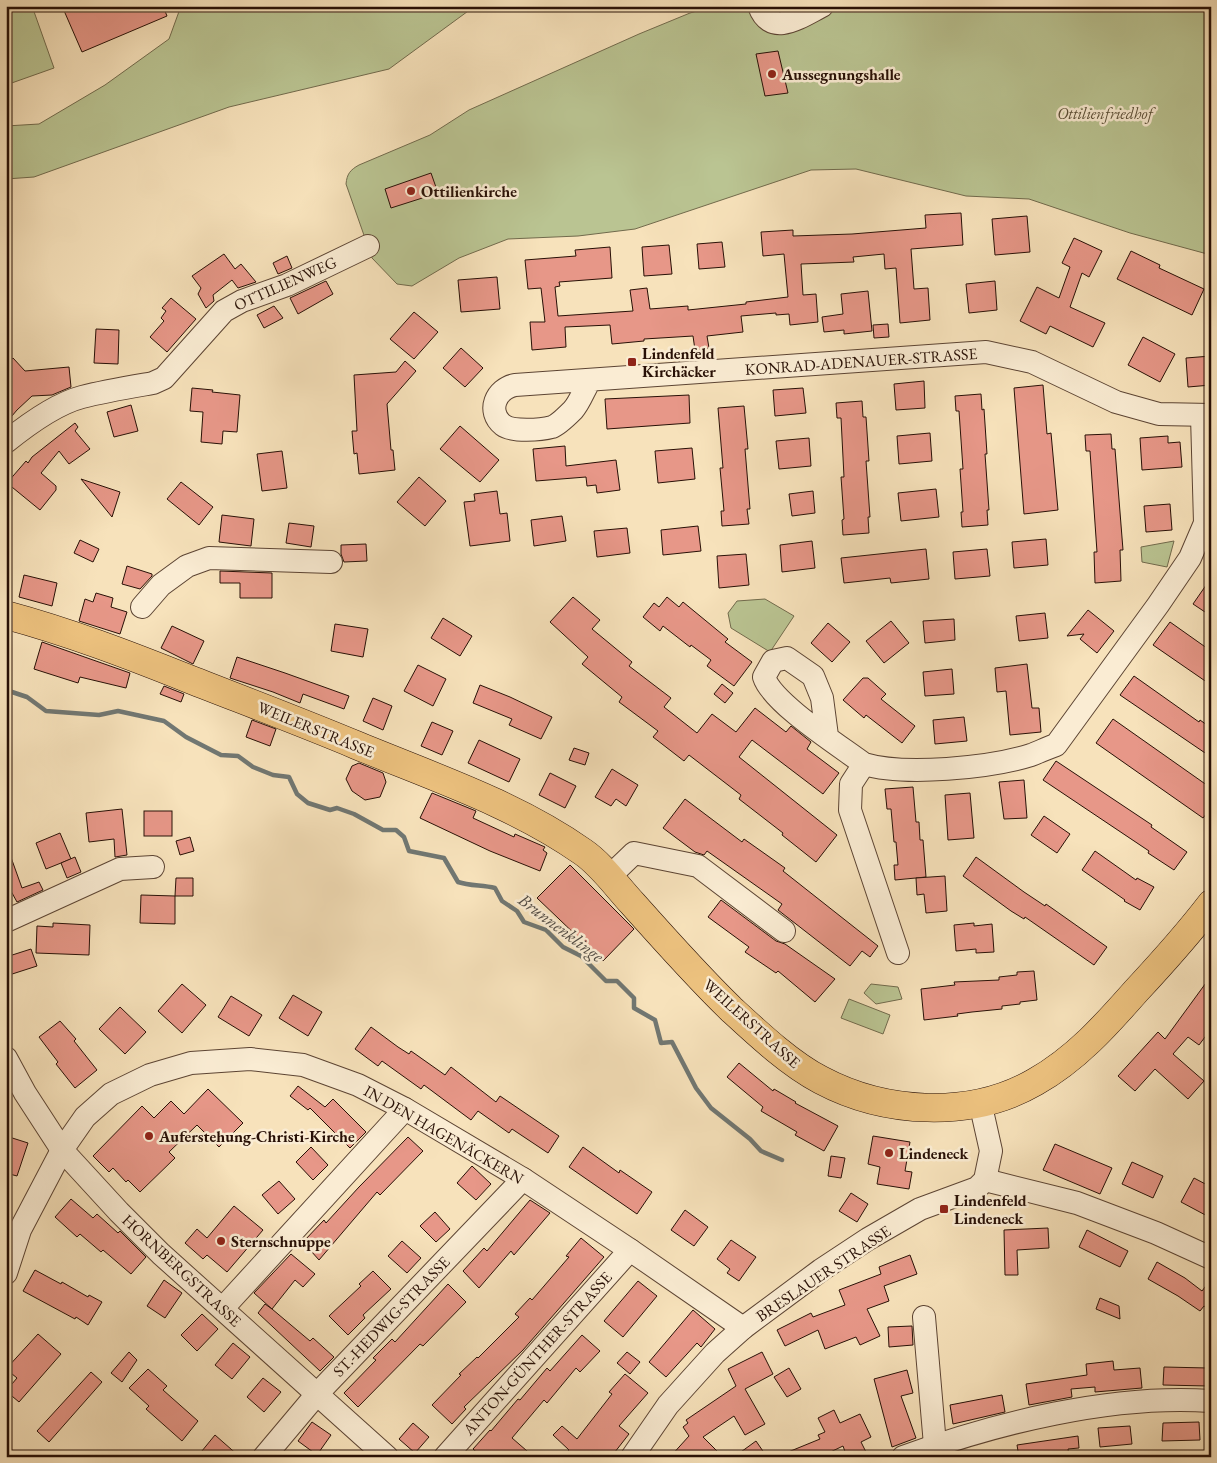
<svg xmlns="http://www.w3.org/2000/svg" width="1217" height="1463" viewBox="0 0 1217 1463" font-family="'EB Garamond',serif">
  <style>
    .green { fill: #bac492; stroke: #716a4c }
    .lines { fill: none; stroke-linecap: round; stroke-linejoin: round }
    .stream { stroke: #717772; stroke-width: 4.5 }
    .building { fill: #e79788; stroke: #281006 }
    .minor-casing { stroke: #5c4433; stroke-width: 24 }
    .major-casing { stroke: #281006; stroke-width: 29 }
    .minor { stroke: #faecd3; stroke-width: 22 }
    .major { stroke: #ecc17e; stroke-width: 28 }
    .poi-dot { fill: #8f2418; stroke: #faecd3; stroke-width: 2 }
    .labels { text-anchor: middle; stroke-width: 5; stroke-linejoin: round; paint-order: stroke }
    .poi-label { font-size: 16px; font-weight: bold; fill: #281006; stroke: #faecd3; text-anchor: start }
    .park-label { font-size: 16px; font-style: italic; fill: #5b4f37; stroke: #faecd3 }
    .street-label { font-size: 16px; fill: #281006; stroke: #faecd3 }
    .water-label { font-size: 18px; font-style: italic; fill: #524c45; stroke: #faecd3 }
  </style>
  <rect width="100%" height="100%" fill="#f7e2bb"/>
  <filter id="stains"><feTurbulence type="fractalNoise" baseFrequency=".004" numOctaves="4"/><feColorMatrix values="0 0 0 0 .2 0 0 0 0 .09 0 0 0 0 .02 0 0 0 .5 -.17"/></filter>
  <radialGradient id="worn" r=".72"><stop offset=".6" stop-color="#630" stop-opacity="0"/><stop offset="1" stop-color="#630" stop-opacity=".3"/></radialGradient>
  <!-- green -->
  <g class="green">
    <polygon points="6,6 32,6 54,68 6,85"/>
    <polygon points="181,6 475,6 389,69 229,107 34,177 6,179 6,126 39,124 105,85 169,39"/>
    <path d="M714,6h45l4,9 59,-9h389v249l-81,-22 -101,-34 -63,-3 -110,-27 -45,1 -176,59 -57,7 -70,3 -49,19 -47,28 -15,-2 -25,-26 -26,-74c1,-10 4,-14 13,-19l71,-30 39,-25 170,-76 51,-21z"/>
    <polygon points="1174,541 1167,567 1142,562 1141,547"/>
    <polygon points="765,599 794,616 770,652 731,628 728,613 737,601"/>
    <polygon points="871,984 898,987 902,999 876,1004 864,993"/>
    <polygon points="849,999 890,1015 883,1034 841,1018"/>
  </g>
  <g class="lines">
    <!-- stream -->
    <path class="stream" d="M6,690l21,7 19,14 53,4 19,-4 46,10 22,16 35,18 17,1 15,11 20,8 16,2 8,17 11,9 22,7 7,-2 17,6 29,16h13l8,7 5,14 35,7 14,24c12,4 24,3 37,6l7,13 15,10 7,11 22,8 17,17 18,9 25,25h11l17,17v10l21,12 6,23 11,-1 24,46 15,20 39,31 11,12 21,9"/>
  </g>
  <!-- building -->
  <g class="building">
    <polygon points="62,6 163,6 167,16 82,52"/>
    <polygon points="778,51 788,93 765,96 756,54"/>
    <polygon points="431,173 438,193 391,208 385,189"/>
    <polygon points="961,213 963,245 911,249 914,289 928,288 930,320 900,323 896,268 885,269 884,254 853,257 854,262 801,264 803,295 816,294 818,322 790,325 789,314 776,315 776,313 741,316 743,332 707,336 709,348 695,350 693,336 644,339 644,341 612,344 610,325 565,327 566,347 532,350 530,322 545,322 541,288 528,289 525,260 576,256 575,250 610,247 612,278 559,282 560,286 555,287 558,316 633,311 630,290 647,288 650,309 688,306 688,310 746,304 746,302 788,297 784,254 763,256 761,232 793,230 793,236 852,234 926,228 925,215"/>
    <polygon points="1027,216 1030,252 995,255 992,219"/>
    <polygon points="1074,238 1102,251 1089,277 1082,273 1070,307 1105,323 1093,347 1050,326 1046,334 1020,321 1037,287 1059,298 1070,267 1062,263"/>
    <polygon points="722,242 725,267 699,269 697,244"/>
    <polygon points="669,245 672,274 644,276 642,247"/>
    <polygon points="1131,251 1160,265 1159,268 1204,289 1192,315 1117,279"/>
    <polygon points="224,254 235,269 241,264 256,282 238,288 232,280 213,295 214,301 206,308 198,294 201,288 192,276"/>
    <polygon points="287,256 292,268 278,274 273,263"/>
    <polygon points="497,277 500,309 461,312 458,280"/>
    <polygon points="326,281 333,294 298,314 290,298"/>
    <polygon points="995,281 997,310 969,313 966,284"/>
    <polygon points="868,291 872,331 844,334 844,330 824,332 822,317 843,314 841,294"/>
    <polygon points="171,298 196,319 167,352 150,337 164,321 161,318 166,311 162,308"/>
    <polygon points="274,306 283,318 264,328 257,315"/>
    <polygon points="414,312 438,332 414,359 390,339"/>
    <polygon points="888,324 889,337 874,338 873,325"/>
    <polygon points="96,329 119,330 118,364 94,363"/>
    <polygon points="1143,337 1175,354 1160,382 1128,365"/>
    <polygon points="461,348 483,368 465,387 443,368"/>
    <polygon points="1211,356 1211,385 1188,387 1186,358"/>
    <polygon points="13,358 25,371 69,367 71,387 52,395 32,396 17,410 6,423 6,364"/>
    <polygon points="405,361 416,371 387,404 391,450 393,450 395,470 359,474 357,453 354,454 352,431 357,431 354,375 396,372"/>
    <polygon points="924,381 925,408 896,410 894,384"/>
    <polygon points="1043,385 1047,434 1051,433 1058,510 1024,514 1014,388"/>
    <polygon points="192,388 213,390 212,392 240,395 237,432 223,431 222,444 201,442 203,412 190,411"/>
    <polygon points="803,388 806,413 775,416 773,390"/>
    <polygon points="981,394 982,410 984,409 987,454 985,454 989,510 987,510 988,525 962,527 961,512 963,512 960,469 963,469 959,411 956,411 955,396"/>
    <polygon points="689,395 690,423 607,429 605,399"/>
    <polygon points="862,401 863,417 866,417 869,461 866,461 870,517 868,517 869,533 843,535 842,520 844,519 841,477 844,477 841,418 837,418 836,403"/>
    <polygon points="131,405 138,431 114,437 107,412"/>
    <polygon points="744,406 748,449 745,449 750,509 747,509 749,524 722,526 721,511 724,511 720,468 723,468 718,408"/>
    <polygon points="75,423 78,427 75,431 90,449 69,464 59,451 41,473 56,486 56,490 40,510 7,483 26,461 28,463 32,457"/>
    <polygon points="460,426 499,460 480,482 440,449"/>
    <polygon points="930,433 932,461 899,464 897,436"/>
    <polygon points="1111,434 1112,449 1115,449 1123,550 1120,550 1121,581 1095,583 1094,552 1097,552 1090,451 1086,451 1085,435"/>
    <polygon points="1168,436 1168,443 1180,442 1182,467 1142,470 1140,438"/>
    <polygon points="809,438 811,466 779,469 776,441"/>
    <polygon points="565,446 566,466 616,460 620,490 597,493 596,485 587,486 586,477 536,481 533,449"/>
    <polygon points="692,448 695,479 658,483 655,451"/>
    <polygon points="282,451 287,488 262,491 257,454"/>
    <polygon points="419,477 446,501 425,526 397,502"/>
    <polygon points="81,479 120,492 112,517"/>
    <polygon points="181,482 213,507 199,525 167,499"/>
    <polygon points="936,489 939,517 901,521 898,493"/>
    <polygon points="497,491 500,514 507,513 510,541 470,546 464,502 475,501 474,494"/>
    <polygon points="813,491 815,513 792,516 789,494"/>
    <polygon points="1170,504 1172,530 1146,532 1144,506"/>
    <polygon points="222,515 254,519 251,546 219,542"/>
    <polygon points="562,516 566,541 534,546 531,520"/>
    <polygon points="289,523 314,526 311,547 286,543"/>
    <polygon points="698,526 701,551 663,555 661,530"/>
    <polygon points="627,528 630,553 597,557 594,531"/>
    <polygon points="1046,539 1048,565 1014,568 1012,542"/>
    <polygon points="80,540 99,549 93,562 74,553"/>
    <polygon points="812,541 815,568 782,572 780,545"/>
    <polygon points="366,544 367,561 344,562 341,554 341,545"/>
    <polygon points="926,549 929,579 891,583 890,578 844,583 841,558"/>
    <polygon points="987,549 990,576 955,579 953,552"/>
    <polygon points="746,554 749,585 719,588 717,556"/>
    <polygon points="127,566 152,574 152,576 140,589 122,584"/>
    <polygon points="220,571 272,573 272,598 240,598 240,583 220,583"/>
    <polygon points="24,575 57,583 52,606 19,597"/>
    <polygon points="1211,578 1211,616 1193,604"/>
    <polygon points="96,593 113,598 111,607 127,612 120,634 79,621 85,599 93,602"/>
    <polygon points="573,597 600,620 592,629 632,662 629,666 671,698 664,707 697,733 712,714 736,732 755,708 786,732 791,726 811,742 807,749 839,773 823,794 752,740 739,757 837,835 816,862 782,835 783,833 739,799 741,795 689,755 684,761 653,737 658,731 619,702 622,697 582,664 588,657 550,622"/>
    <polygon points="667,597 679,607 683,602 728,639 725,642 752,662 734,686 707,666 711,660 691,645 690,647 663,626 660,631 643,617 654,603 659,607"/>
    <polygon points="1088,610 1114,631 1097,653 1080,639 1084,634 1067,636"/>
    <polygon points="1045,613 1048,638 1019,641 1016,616"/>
    <polygon points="443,618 472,636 460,656 431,638"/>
    <polygon points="954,619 955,640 925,643 923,621"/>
    <polygon points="891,621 909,643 884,663 866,641"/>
    <polygon points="1170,622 1211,651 1211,685 1153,645"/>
    <polygon points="828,623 850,642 832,662 811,643"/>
    <polygon points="335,624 368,629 363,657 331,651"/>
    <polygon points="172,626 204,641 193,664 161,648"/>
    <polygon points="42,642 130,673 126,688 80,677 78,683 34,669"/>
    <polygon points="237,657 285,673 349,696 344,709 303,694 300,703 273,692 230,678"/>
    <polygon points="1027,664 1032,708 1039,708 1041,732 1010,735 1006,691 997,692 995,668"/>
    <polygon points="418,665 446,679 433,706 404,691"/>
    <polygon points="952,669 954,694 925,696 923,672"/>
    <polygon points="1134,676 1199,722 1200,720 1211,728 1211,757 1120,695"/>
    <polygon points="863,678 868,678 886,694 881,699 915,726 902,743 866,715 864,718 843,700"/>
    <polygon points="722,684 733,693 725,703 714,694"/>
    <polygon points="480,685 510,697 552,717 541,739 509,725 512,719 473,703"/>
    <polygon points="164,686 184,694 181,702 160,694"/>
    <polygon points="373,698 392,706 383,730 363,721"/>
    <polygon points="964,717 967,741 935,744 933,720"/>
    <polygon points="1113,719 1211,788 1211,808 1203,818 1096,743"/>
    <polygon points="252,720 276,729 270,746 246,737"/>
    <polygon points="432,722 453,731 442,755 421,746"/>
    <polygon points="479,740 520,759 509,782 468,763"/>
    <polygon points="574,748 589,753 585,765 569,760"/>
    <polygon points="1056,761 1152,825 1151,827 1187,852 1174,870 1148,853 1149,851 1043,780"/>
    <polygon points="359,763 383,773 386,782 380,797 365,800 352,791 346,779 352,766"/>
    <polygon points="612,769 638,785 626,806 616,799 611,806 595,797"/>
    <polygon points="550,773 576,786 565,808 539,795"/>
    <polygon points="1024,780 1027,818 1004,819 999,782"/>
    <polygon points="913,787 916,822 919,822 920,840 923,840 926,877 895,880 894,865 898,865 896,842 894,842 891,809 887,809 885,789"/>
    <polygon points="432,793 476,811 473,818 514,837 515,834 545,847 543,850 547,853 540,871 490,851 420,818"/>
    <polygon points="970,793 974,838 948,840 945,795"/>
    <polygon points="685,799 742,842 744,839 785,868 783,871 878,946 870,957 862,951 850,966 778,910 782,904 707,851 704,855 695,852 663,828"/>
    <polygon points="122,809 127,855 115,857 114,839 89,842 86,813"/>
    <rect x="144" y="811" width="28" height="25"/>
    <polygon points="1044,816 1070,834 1057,853 1031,835"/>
    <polygon points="60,833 71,859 46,869 36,843"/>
    <polygon points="190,837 194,851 180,855 176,841"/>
    <polygon points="6,849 8,849 22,888 39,882 43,890 17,902 6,882"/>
    <polygon points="1095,851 1136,880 1137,878 1154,887 1140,910 1124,901 1125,900 1082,870"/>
    <polygon points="75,857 81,872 67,878 61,863"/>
    <polygon points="976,857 1024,892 1045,906 1046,904 1107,947 1094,965 1025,917 1024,919 1011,911 963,876"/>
    <polygon points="570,865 634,929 603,961 537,898"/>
    <polygon points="945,876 947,911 926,913 924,894 917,895 916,878"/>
    <polygon points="176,878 193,878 193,896 175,896"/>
    <polygon points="141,895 175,896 175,924 140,923"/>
    <polygon points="721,900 776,941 785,944 835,979 815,1002 778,971 776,973 745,952 749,947 708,917"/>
    <polygon points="53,923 90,925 89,955 36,953 37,926 53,927"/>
    <polygon points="974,923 974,926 992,924 994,952 976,953 976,949 956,951 954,925"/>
    <polygon points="31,949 37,966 6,976 6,957"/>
    <polygon points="1034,971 1037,1000 1020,1002 1020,1004 1002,1006 1002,1009 972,1012 957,1014 958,1016 924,1020 921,989 955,985 954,982 999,980 999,977 1017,975 1017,972"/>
    <polygon points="1211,976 1211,1029 1199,1045 1188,1037 1173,1054 1204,1081 1188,1099 1155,1069 1135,1091 1118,1076 1158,1032 1165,1039"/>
    <polygon points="182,984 206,1005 182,1033 158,1011"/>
    <polygon points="293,995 322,1012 308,1036 279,1018"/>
    <polygon points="231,996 262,1015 249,1036 218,1017"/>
    <polygon points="120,1007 146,1032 125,1054 99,1029"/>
    <polygon points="60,1021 76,1039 74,1041 97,1070 75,1088 56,1064 58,1062 39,1037"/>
    <polygon points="371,1027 398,1047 409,1054 411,1051 445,1075 451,1067 496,1102 500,1096 559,1136 548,1153 512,1129 509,1133 478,1111 471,1120 424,1085 421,1089 382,1061 378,1066 355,1049"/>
    <polygon points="739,1063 773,1091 774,1089 796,1102 795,1103 838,1126 824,1151 795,1135 797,1132 761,1111 763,1107 727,1077"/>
    <polygon points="298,1086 325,1107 333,1099 366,1132 350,1148 310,1108 308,1110 290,1096"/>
    <polygon points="208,1089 243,1123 219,1147 197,1125 169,1152 175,1158 140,1192 128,1180 126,1182 113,1168 109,1172 93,1156 142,1106 154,1118 171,1101 184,1114"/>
    <polygon points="6,1136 28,1143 17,1176 6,1173"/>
    <polygon points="873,1136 910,1142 905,1171 912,1172 909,1189 877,1184 880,1167 868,1164"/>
    <polygon points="408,1137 423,1151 380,1195 377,1192 319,1260 303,1242 324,1220 326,1223 359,1187"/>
    <polygon points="1055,1144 1112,1168 1100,1194 1043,1170"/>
    <polygon points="311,1147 328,1165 313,1180 296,1162"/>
    <polygon points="583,1147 619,1173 620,1170 652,1192 637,1214 569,1167"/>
    <polygon points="831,1156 845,1158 841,1178 828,1176"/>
    <polygon points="1132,1162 1163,1176 1153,1198 1122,1184"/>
    <polygon points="472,1166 491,1184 476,1200 457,1183"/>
    <polygon points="1194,1178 1211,1187 1211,1218 1181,1202"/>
    <polygon points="279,1181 295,1199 278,1214 262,1195"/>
    <polygon points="851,1193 868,1204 857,1222 839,1211"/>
    <polygon points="71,1199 93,1218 97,1214 118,1233 120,1231 146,1257 131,1274 103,1250 101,1252 80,1234 77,1237 55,1217"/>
    <polygon points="530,1200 550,1213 514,1255 511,1251 479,1288 463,1271 484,1248 487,1251"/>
    <polygon points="234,1206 263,1230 227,1272 207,1255 203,1259 185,1243 197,1229 207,1238"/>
    <polygon points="685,1210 708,1227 694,1246 671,1230"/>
    <polygon points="435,1212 450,1229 436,1242 420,1226"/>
    <polygon points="1048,1228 1049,1248 1017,1250 1018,1275 1005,1275 1004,1230"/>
    <polygon points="1087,1230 1128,1251 1120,1267 1079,1247"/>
    <polygon points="581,1238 604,1257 523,1350 464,1407 466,1409 452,1424 432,1405 461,1375 459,1374 477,1357 478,1358 519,1317 515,1314 530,1298 532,1300 569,1257 566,1256"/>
    <polygon points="731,1240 756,1257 739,1281 727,1273 730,1269 717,1259"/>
    <polygon points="402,1241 421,1258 407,1273 388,1256"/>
    <polygon points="291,1254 315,1274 303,1287 295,1280 272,1309 310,1341 313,1338 334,1357 320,1371 258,1313 265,1304 272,1309 254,1293"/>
    <polygon points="910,1255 917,1274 884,1286 889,1301 867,1309 880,1336 860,1345 856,1337 825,1349 818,1330 785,1346 777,1330 811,1313 813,1317 845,1305 839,1290 881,1274 879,1267"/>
    <polygon points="1157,1262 1185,1278 1202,1291 1211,1279 1211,1311 1204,1306 1200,1311 1178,1296 1148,1279"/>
    <polygon points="35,1270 61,1284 62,1282 88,1297 89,1295 102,1302 88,1325 76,1317 75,1319 23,1291"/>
    <polygon points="373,1271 391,1289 363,1315 365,1318 348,1335 329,1316 361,1286 359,1284"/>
    <polygon points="164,1280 182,1293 165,1318 147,1306"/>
    <polygon points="638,1281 657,1296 623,1337 604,1321"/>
    <polygon points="448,1284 466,1302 423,1346 420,1344 358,1407 344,1393 376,1360 373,1358 392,1339 395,1342"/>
    <polygon points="1100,1298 1119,1306 1120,1319 1096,1309"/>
    <polygon points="693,1310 715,1329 701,1347 697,1343 666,1377 649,1362"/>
    <polygon points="202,1314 218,1329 197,1351 181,1335"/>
    <polygon points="912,1326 913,1345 889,1347 888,1327"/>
    <polygon points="38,1334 61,1354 19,1402 6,1391 17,1378 6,1369"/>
    <polygon points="582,1335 600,1351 580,1372 576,1368 547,1403 544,1400 512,1438 534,1457 482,1457 473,1449 490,1430 491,1431 518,1399 520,1400 547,1368 550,1371"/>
    <polygon points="233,1343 250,1357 232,1379 215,1365"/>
    <polygon points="129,1352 137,1360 122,1382 111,1373"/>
    <polygon points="627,1352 640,1362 630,1374 617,1363"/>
    <polygon points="762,1352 773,1374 745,1389 765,1424 745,1435 734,1416 703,1437 723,1457 670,1457 689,1436 683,1427 688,1423 686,1420 736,1386 728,1369"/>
    <polygon points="1113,1361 1114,1370 1140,1368 1142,1388 1095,1392 1095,1387 1071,1389 1072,1397 1029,1405 1026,1384 1087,1375 1086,1364"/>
    <polygon points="1164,1367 1208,1368 1208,1386 1163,1385"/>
    <polygon points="789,1368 801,1389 787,1397 774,1377"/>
    <polygon points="148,1369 167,1386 163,1390 198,1421 182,1441 146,1409 149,1406 129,1388"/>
    <polygon points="907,1370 913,1393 901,1396 916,1438 892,1447 874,1379"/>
    <polygon points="91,1372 102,1382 49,1442 37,1431"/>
    <polygon points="625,1374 648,1393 619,1426 629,1434 611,1457 563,1457 569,1450 553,1435 562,1426 577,1439 612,1394 609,1392"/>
    <polygon points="263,1378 281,1392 264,1412 247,1397"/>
    <polygon points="1002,1395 1005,1412 953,1424 950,1405"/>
    <polygon points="834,1410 840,1423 860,1414 871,1437 861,1442 867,1454 860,1457 847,1457 843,1446 820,1457 776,1457 820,1439 818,1435 825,1432 818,1418"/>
    <polygon points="312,1422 331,1435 317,1455 298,1441"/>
    <polygon points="1199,1422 1200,1440 1162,1441 1163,1423"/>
    <polygon points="413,1423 429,1437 415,1453 399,1439"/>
    <polygon points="1130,1426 1132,1444 1100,1447 1098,1428"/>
    <polygon points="215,1435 240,1457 197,1457"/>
    <polygon points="1078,1436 1079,1448 1068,1449 1069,1457 1019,1457 1017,1445"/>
    <polygon points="756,1441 767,1457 734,1457"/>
  </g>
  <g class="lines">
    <defs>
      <g id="minor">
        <path d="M759,6c12,33 43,10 63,0"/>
        <path d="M590,380c-6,10 -10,22 -17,30 -5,5 -15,15 -21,17 -11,3 -40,5 -49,-2 -17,-14 -7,-36 12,-40l471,-33 46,10 84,40 43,12 52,1"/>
        <path d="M6,442c21,-17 49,-38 76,-45 23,-6 48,-10 71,-14l11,-5 60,-67 18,-10 45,-16 81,-39"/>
        <polyline points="142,607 161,585 187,566 209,558 331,562"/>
        <path d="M827,736l-5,-38 -9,-22 -26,-18 -14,3 -9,16c8,26 76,69 100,87 40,12 126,4 167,-9 8,-3 16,-7 25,-10l102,-140 32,-47 15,-35 -3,-107"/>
        <polyline points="864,764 851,784 850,810 898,953"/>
        <polyline points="609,877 634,853 698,866 784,931"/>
        <polyline points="6,921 120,869 153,867"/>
        <polyline points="6,1058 25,1093 62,1150 119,1212 161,1254 387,1457"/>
        <polyline points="985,1180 1077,1203 1156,1233 1211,1258"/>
        <polyline points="6,1273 20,1230 62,1150 85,1117 111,1094 150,1075 191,1063 250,1059 303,1065 358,1085 405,1109 523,1179 630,1250 743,1328"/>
        <polyline points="223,1308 405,1109"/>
        <polyline points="924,1317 935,1445"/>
        <polyline points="264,1457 317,1394 523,1179"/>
        <polyline points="445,1457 630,1250"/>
        <polyline points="632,1457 668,1405 715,1353 743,1328 821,1270 868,1239 920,1209 977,1188 985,1180 991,1151 980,1102"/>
        <path d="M903,1457c93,-34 209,-63 308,-56"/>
      </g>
      <path id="major" d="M6,615c63,17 123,40 183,64 56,22 112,43 167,66 77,32 159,59 227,107 19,13 34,35 50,52 32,36 64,72 98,105 26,24 59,55 90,71 64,34 150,39 214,2 41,-23 71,-57 101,-91 26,-28 52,-57 75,-87"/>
    </defs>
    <!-- minor casing -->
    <use href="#minor" class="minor-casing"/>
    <!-- major casing -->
    <use href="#major" class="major-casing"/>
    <!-- minor -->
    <use href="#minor" class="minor"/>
    <!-- major -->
    <use href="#major" class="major"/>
  </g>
  <!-- markers -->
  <g class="poi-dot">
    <circle cx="772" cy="74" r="5"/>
    <circle cx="411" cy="191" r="5"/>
    <rect x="627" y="357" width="10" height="10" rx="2.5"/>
    <circle cx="149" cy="1136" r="5"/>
    <circle cx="889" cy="1153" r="5"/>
    <rect x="939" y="1204" width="10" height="10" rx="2.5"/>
    <circle cx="221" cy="1241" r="5"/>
  </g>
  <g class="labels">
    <!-- poi labels -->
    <g class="poi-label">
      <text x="782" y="80">Aussegnungshalle</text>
      <text x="421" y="197">Ottilienkirche</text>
      <text x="642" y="359">Lindenfeld<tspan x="642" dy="18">Kirchäcker</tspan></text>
      <text x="159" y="1142">Auferstehung-Christi-Kirche</text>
      <text x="899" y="1159">Lindeneck</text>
      <text x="954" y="1206">Lindenfeld<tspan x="954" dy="18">Lindeneck</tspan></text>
      <text x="231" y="1247">Sternschnuppe</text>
    </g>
    <!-- park labels -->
    <g class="park-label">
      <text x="1105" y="119">Ottilienfriedhof</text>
    </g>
    <!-- street labels -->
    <g class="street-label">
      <text transform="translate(285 283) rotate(-24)" y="6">OTTILIENWEG</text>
      <text transform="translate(861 361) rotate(-4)" y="6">KONRAD-ADENAUER-STRASSE</text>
      <text transform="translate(316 729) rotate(22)" y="6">WEILERSTRASSE</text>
      <text transform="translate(752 1023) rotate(42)" y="6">WEILERSTRASSE</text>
      <text transform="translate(444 1134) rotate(30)" y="6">IN DEN HAGENÄCKERN</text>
      <text transform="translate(182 1270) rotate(43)" y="6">HORNBERGSTRASSE</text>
      <text transform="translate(823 1273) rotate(-34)" y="6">BRESLAUER STRASSE</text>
      <text transform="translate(391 1316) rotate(-46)" y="6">ST.-HEDWIG-STRASSE</text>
      <text transform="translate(537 1353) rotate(-48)" y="6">ANTON-GÜNTHER-STRASSE</text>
    </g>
    <!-- water labels -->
    <g class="water-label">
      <text transform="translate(561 928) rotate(37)" y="6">Brunnenklinge</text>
    </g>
  </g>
  <!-- margin -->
  <rect width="1217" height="1463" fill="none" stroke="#f7e2bb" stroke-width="25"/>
  <rect x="8" y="8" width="1202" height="1448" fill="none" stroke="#281006" stroke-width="2.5"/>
  <rect x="12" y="12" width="1192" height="1438" fill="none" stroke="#281006"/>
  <rect width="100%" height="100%" filter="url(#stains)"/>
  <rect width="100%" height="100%" fill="url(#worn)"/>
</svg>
